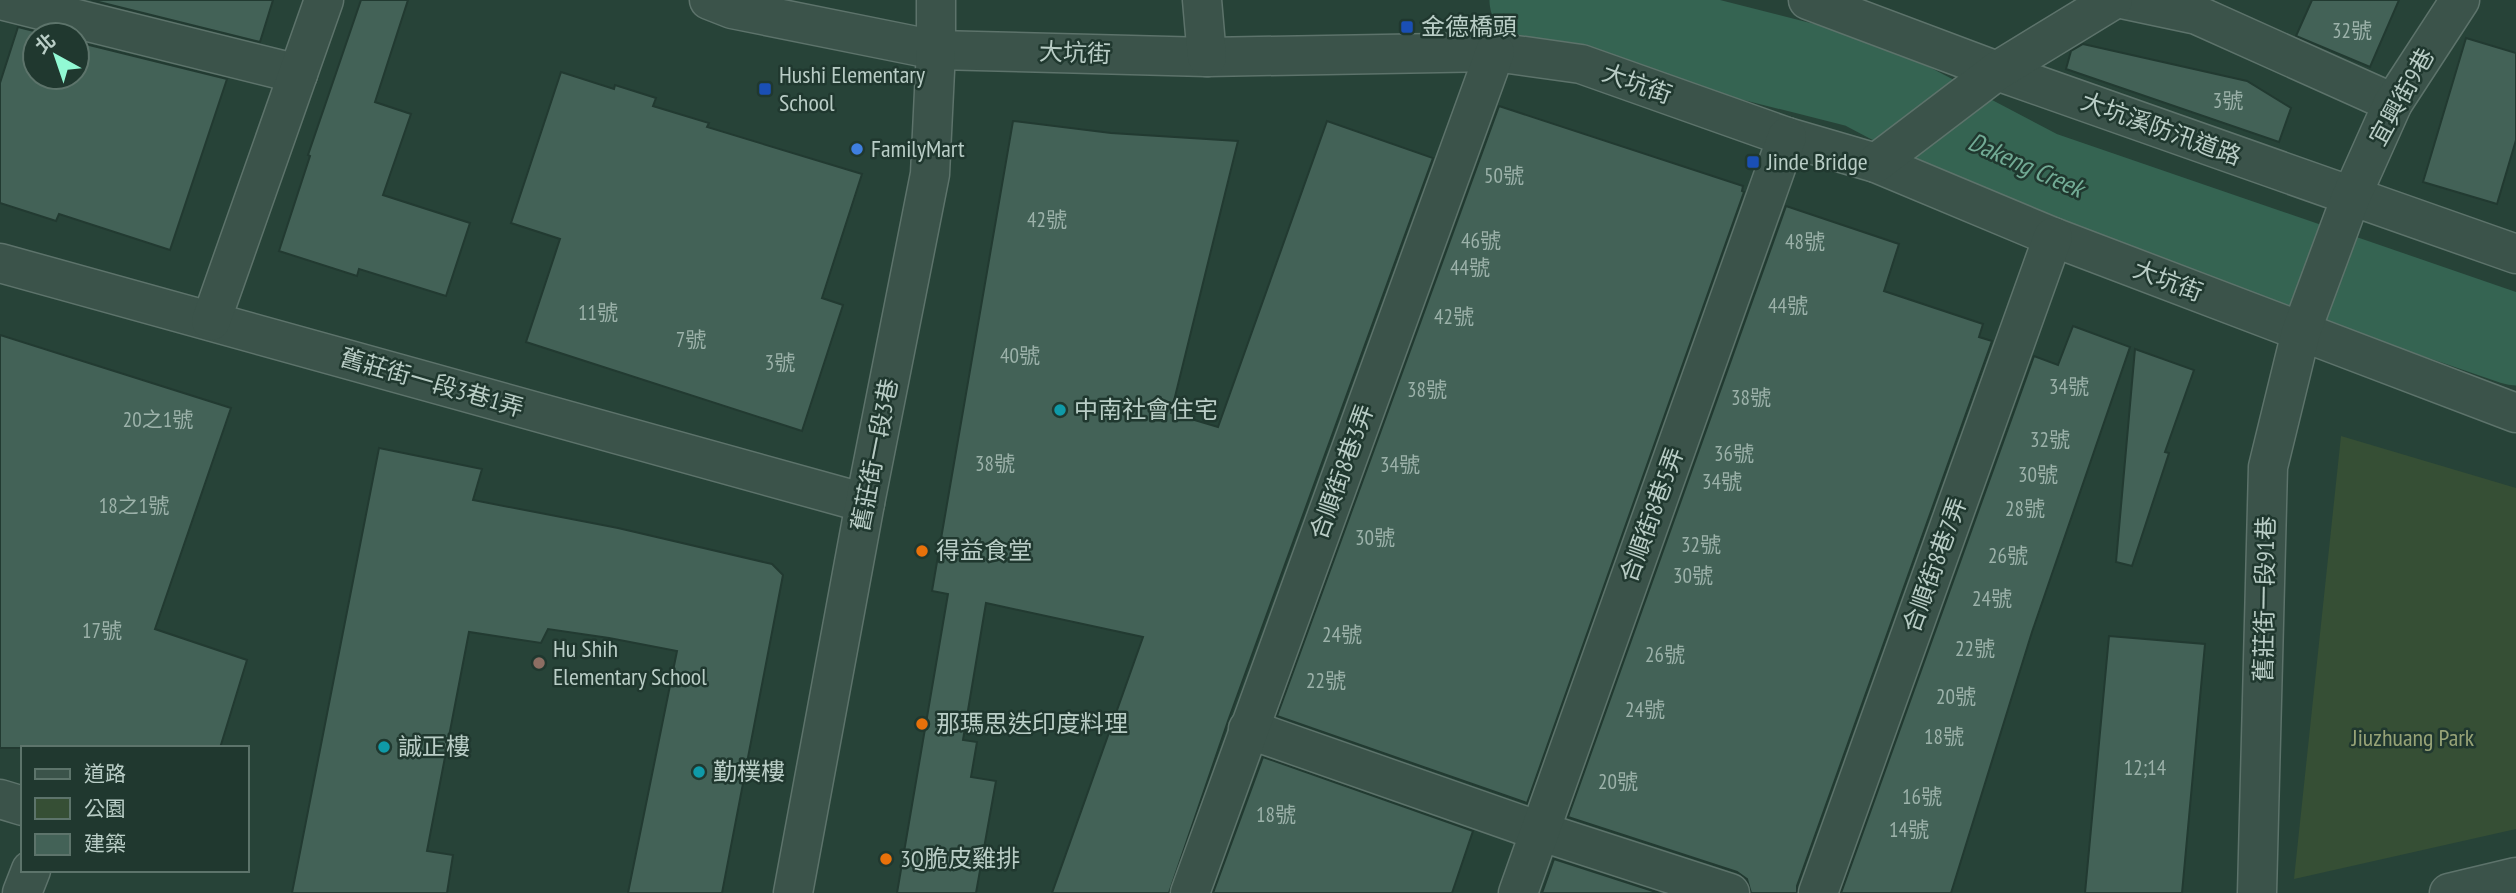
<svg xmlns="http://www.w3.org/2000/svg" width="2516" height="893" viewBox="0 0 2516 893" font-family="'PT Sans Narrow','Noto Sans TC',sans-serif">
  <style>
    .green { fill: #364f35 }
    .lines { fill: none; stroke-linecap: round; stroke-linejoin: round }
    .river { stroke: #356452; stroke-width: 91 }
    .building { fill: #436257; stroke: #223a31; stroke-width: 2 }
    .minor-casing { stroke: #5d736b; stroke-width: 41 }
    .minor { stroke: #3b534a; stroke-width: 38 }
    .transit-dot { fill: #1a4fb4; stroke: #20382f; stroke-width: 2.5 }
    .shop-dot { fill: #3f7fe0; stroke: #20382f; stroke-width: 2.5 }
    .culture-dot { fill: #0f9aa8; stroke: #20382f; stroke-width: 2.5 }
    .food-dot { fill: #e8710a; stroke: #20382f; stroke-width: 2.5 }
    .education-dot { fill: #8d6e63; stroke: #20382f; stroke-width: 2.5 }
    .labels { text-anchor: middle; stroke-width: 5; stroke-linejoin: round; paint-order: stroke }
    .number-label { font-size: 21px; fill: #9cb2aa }
    .poi-label { font-size: 24px; fill: #b9cdc6; stroke: #20382f; text-anchor: start }
    .street-label { font-size: 24px; fill: #b9cdc6; stroke: #20382f }
    .park-label { font-size: 24px; fill: #97a377; stroke: #20382f }
    .water-label { font-size: 26px; font-style: italic; fill: #72ab95; stroke: #20382f }
  </style>
  <rect width="100%" height="100%" fill="#274338"/>
  <!-- green -->
  <polygon class="green" points="2341,436 2516,488 2516,829 2294,879"/>
  <g class="lines">
    <!-- river -->
    <polyline class="river" points="1535,0 1862,83 2039,176 2516,340"/>
  </g>
  <!-- building -->
  <g class="building">
    <polygon points="91,0 273,0 260,42"/>
    <polygon points="361,0 408,0 375,102 411,114 383,195 470,223 446,296 359,269 357,276 279,251 310,156 308,155"/>
    <polygon points="2312,0 2399,0 2370,67 2296,36"/>
    <polygon points="18,27 50,35 35,35 35,77 77,77 77,42 227,79 170,250 59,214 56,221 0,203 0,83"/>
    <polygon points="2466,38 2516,53 2516,140 2497,204 2423,182"/>
    <polygon points="2083,44 2247,81 2291,108 2279,142 2066,69 2071,51"/>
    <polygon points="561,72 614,89 615,85 656,98 653,106 709,123 707,127 862,174 822,298 843,305 802,431 526,342 560,239 511,223"/>
    <polygon points="1499,106 1743,186 1742,191 1744,192 1527,803 1277,716"/>
    <polygon points="1013,121 1111,133 1238,141 1171,413 1218,427 1327,121 1433,158 1228,721 1169,893 1052,893 1143,637 986,603 963,740 977,742 971,777 996,781 976,893 897,893 948,594 932,591"/>
    <polygon points="1786,206 1899,244 1884,291 1983,324 1979,337 1992,341 1797,886 1797,893 1751,893 1747,879 1737,872 1568,817"/>
    <polygon points="2073,326 2130,347 2032,632 1951,893 1841,893 2034,356 2058,365"/>
    <polygon points="0,335 231,408 155,629 247,660 220,748 0,748"/>
    <polygon points="2135,349 2194,370 2165,452 2169,453 2132,566 2116,562"/>
    <polygon points="379,448 482,469 473,500 618,528 772,564 783,575 722,893 628,893 677,651 609,638 548,629 541,643 469,632 427,851 453,855 447,893 292,893"/>
    <polygon points="2109,636 2205,644 2182,893 2085,893"/>
    <polygon points="1263,757 1473,831 1452,893 1213,893"/>
    <polygon points="1554,859 1659,893 1542,893"/>
  </g>
  <g class="lines">
    <defs>
      <g id="minor">
        <polyline points="0,0 298,74"/>
        <polyline points="709,0 732,9 936,50 1207,57 1495,52 1581,64 1787,137 1876,163 2053,237 2516,413"/>
        <polyline points="1202,0 1207,57"/>
        <polyline points="1808,0 1997,71 2516,254"/>
        <polyline points="2126,0 2197,15 2393,103"/>
        <polyline points="1876,163 1997,71 2113,0"/>
        <polyline points="0,263 865,503"/>
        <polyline points="211,321 324,0"/>
        <polyline points="1248,729 1539,831 1730,893"/>
        <polyline points="0,799 23,806"/>
        <polyline points="22,893 31,870"/>
        <polyline points="793,893 865,503 930,174 936,50 936,0"/>
        <polyline points="1190,893 1495,52"/>
        <polyline points="1518,893 1787,137"/>
        <polyline points="1818,893 2053,237"/>
        <polyline points="2257,893 2268,467 2301,332 2351,197 2393,103 2460,0"/>
        <polyline points="2449,893 2516,877"/>
      </g>
    </defs>
    <!-- minor casing -->
    <use href="#minor" class="minor-casing"/>
    <!-- minor -->
    <use href="#minor" class="minor"/>
  </g>
  <!-- markers -->
  <g class="transit-dot">
    <rect x="1400" y="20" width="14" height="14" rx="3.5"/>
    <rect x="758" y="82" width="14" height="14" rx="3.5"/>
    <rect x="1746" y="155" width="14" height="14" rx="3.5"/>
  </g>
  <circle class="shop-dot" cx="857" cy="149" r="7"/>
  <g class="culture-dot">
    <circle cx="1060" cy="410" r="7"/>
    <circle cx="384" cy="747" r="7"/>
    <circle cx="699" cy="772" r="7"/>
  </g>
  <g class="food-dot">
    <circle cx="922" cy="551" r="7"/>
    <circle cx="922" cy="724" r="7"/>
    <circle cx="886" cy="859" r="7"/>
  </g>
  <circle class="education-dot" cx="539" cy="663" r="7"/>
  <g class="labels">
    <!-- number labels -->
    <g class="number-label">
      <text x="2352" y="38">32號</text>
      <text x="2228" y="108">3號</text>
      <text x="1504" y="183">50號</text>
      <text x="1047" y="227">42號</text>
      <text x="1481" y="248">46號</text>
      <text x="1805" y="249">48號</text>
      <text x="1470" y="275">44號</text>
      <text x="1788" y="313">44號</text>
      <text x="598" y="320">11號</text>
      <text x="1454" y="324">42號</text>
      <text x="691" y="347">7號</text>
      <text x="1020" y="363">40號</text>
      <text x="780" y="370">3號</text>
      <text x="2069" y="394">34號</text>
      <text x="1427" y="397">38號</text>
      <text x="1751" y="405">38號</text>
      <text x="158" y="427">20之1號</text>
      <text x="2050" y="447">32號</text>
      <text x="1734" y="461">36號</text>
      <text x="995" y="471">38號</text>
      <text x="1400" y="472">34號</text>
      <text x="2038" y="482">30號</text>
      <text x="1722" y="489">34號</text>
      <text x="134" y="513">18之1號</text>
      <text x="2025" y="516">28號</text>
      <text x="1375" y="545">30號</text>
      <text x="1701" y="552">32號</text>
      <text x="2008" y="563">26號</text>
      <text x="1693" y="583">30號</text>
      <text x="1992" y="606">24號</text>
      <text x="102" y="638">17號</text>
      <text x="1342" y="642">24號</text>
      <text x="1975" y="656">22號</text>
      <text x="1665" y="662">26號</text>
      <text x="1326" y="688">22號</text>
      <text x="1956" y="704">20號</text>
      <text x="1645" y="717">24號</text>
      <text x="1944" y="744">18號</text>
      <text x="2145" y="775">12;14</text>
      <text x="1618" y="789">20號</text>
      <text x="1922" y="804">16號</text>
      <text x="1276" y="822">18號</text>
      <text x="1909" y="837">14號</text>
    </g>
    <!-- poi labels -->
    <g class="poi-label">
      <text x="1421" y="35">金德橋頭</text>
      <text x="779" y="83">Hushi Elementary<tspan x="779" dy="28">School</tspan></text>
      <text x="871" y="157">FamilyMart</text>
      <text x="1767" y="170">Jinde Bridge</text>
      <text x="1074" y="418">中南社會住宅</text>
      <text x="936" y="559">得益食堂</text>
      <text x="553" y="657">Hu Shih<tspan x="553" dy="28">Elementary School</tspan></text>
      <text x="936" y="732">那瑪思迭印度料理</text>
      <text x="398" y="755">誠正樓</text>
      <text x="713" y="780">勤樸樓</text>
      <text x="900" y="867">3Q脆皮雞排</text>
    </g>
    <!-- street labels -->
    <g class="street-label">
      <text transform="translate(1075 53) rotate(2)" y="8">大坑街</text>
      <text transform="translate(1637 84) rotate(20)" y="8">大坑街</text>
      <text transform="translate(2402 97) rotate(-61)" y="8">宜興街9巷</text>
      <text transform="translate(2161 129) rotate(20)" y="8">大坑溪防汛道路</text>
      <text transform="translate(2168 281) rotate(21)" y="8">大坑街</text>
      <text transform="translate(432 383) rotate(16)" y="8">舊莊街一段3巷1弄</text>
      <text transform="translate(875 455) rotate(-79)" y="8">舊莊街一段3巷</text>
      <text transform="translate(1342 472) rotate(-70)" y="8">合順街8巷3弄</text>
      <text transform="translate(1652 515) rotate(-70)" y="8">合順街8巷5弄</text>
      <text transform="translate(1935 565) rotate(-70)" y="8">合順街8巷7弄</text>
      <text transform="translate(2265 599) rotate(-89)" y="8">舊莊街一段91巷</text>
    </g>
    <!-- park labels -->
    <g class="park-label">
      <text x="2413" y="746">Jiuzhuang Park</text>
    </g>
    <!-- water labels -->
    <g class="water-label">
      <text transform="translate(2026 165) rotate(24)" y="9">Dakeng Creek</text>
    </g>
  </g>
  <!-- legend -->
  <rect x="21" y="746" width="228" height="126" fill="#20382f" stroke="#5d746b" stroke-width="2"/>
  <rect x="35" y="769" width="35" height="10" fill="#3b534a" stroke="#5d746b" stroke-width="2"/>
  <text x="84" y="781" font-size="21" fill="#b9cdc6">道路</text>
  <rect x="35" y="798" width="35" height="21" fill="#364f35" stroke="#5d746b" stroke-width="2"/>
  <text x="84" y="816" font-size="21" fill="#b9cdc6">公園</text>
  <rect x="35" y="834" width="35" height="21" fill="#436257" stroke="#5d746b" stroke-width="2"/>
  <text x="84" y="851" font-size="21" fill="#b9cdc6">建築</text>
  <!-- north arrow -->
  <g transform="translate(56 56) rotate(320)"><circle r="33" fill="#20382f" stroke="#5d746b" stroke-width="2"/>
  <path d="M0-5L12 26L0 18L-12 26Z" fill="#92f9d4"/>
  <text y="-10" font-size="19" font-weight="bold" text-anchor="middle" fill="#b9cdc6">北</text>
  </g>
</svg>
